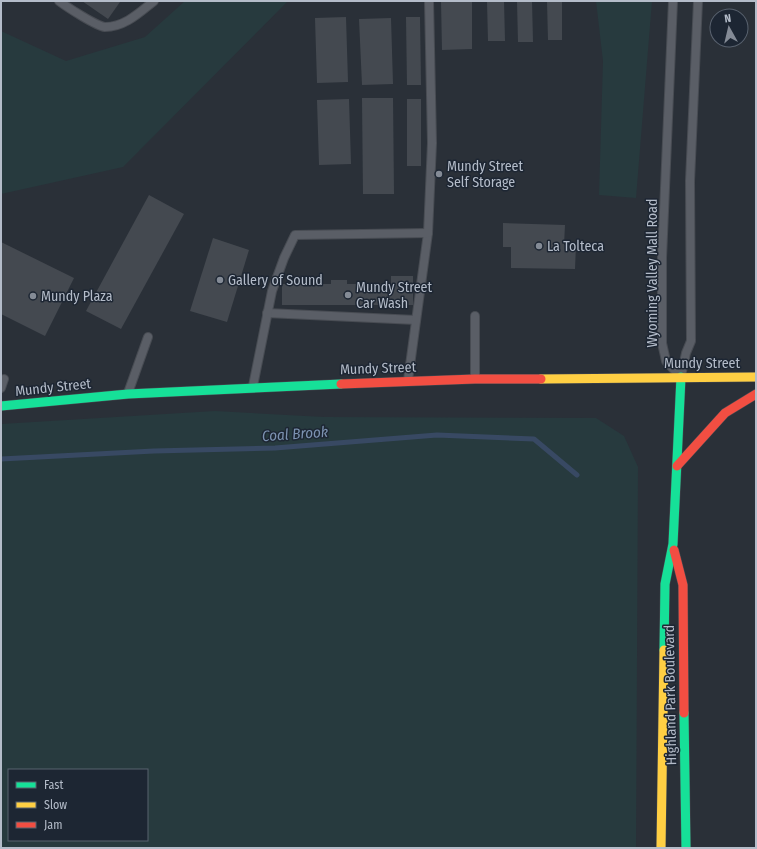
<svg xmlns="http://www.w3.org/2000/svg" width="757" height="849" viewBox="0 0 757 849" font-family="'Fira Sans Condensed',sans-serif">
  <style>
    .green { fill: #273a3e; fill-rule: evenodd }
    .lines { fill: none; stroke-linecap: round; stroke-linejoin: round }
    .stream { stroke: #384963; stroke-width: 5 }
    .building { fill: #444950 }
    .lane-casing { stroke: #484c53; stroke-width: 10 }
    .fast-casing { stroke: #484c53; stroke-width: 10 }
    .slow-casing { stroke: #484c53; stroke-width: 10 }
    .jam-casing { stroke: #484c53; stroke-width: 10 }
    .lane { stroke: #5a5e66; stroke-width: 8 }
    .fast { stroke: #16e098; stroke-width: 9 }
    .slow { stroke: #ffcf43; stroke-width: 9 }
    .jam { stroke: #f24e42; stroke-width: 9 }
    .poi-dot { fill: #848b96; stroke: #1d2633; stroke-width: 1.5 }
    .labels { text-anchor: middle; stroke-width: 3; stroke-linejoin: round; paint-order: stroke }
    .poi-label { font-size: 14px; fill: #b4bcc9; stroke: #1d2633; text-anchor: start }
    .street-label { font-size: 14px; fill: #b4bcc9; stroke: #1d2633 }
    .water-label { font-size: 15px; font-style: italic; fill: #7c92b1; stroke: #1d2633 }
  </style>
  <rect width="100%" height="100%" fill="#2a3038"/>
  <!-- green -->
  <g class="green">
    <polygon points="185,1 288,1 123,167 1,194 1,31 66,61 145,37"/>
    <polygon points="596,1 652,1 636,198 599,195 603,61"/>
    <path d="M215,411l109,6 272,1 28,18 14,31 -2,381h-635v-424zM9,770h138v70h-138z"/>
  </g>
  <g class="lines">
    <!-- stream -->
    <polyline class="stream" points="1,459 154,451 275,448 437,435 534,439 577,475"/>
  </g>
  <!-- building -->
  <g class="building">
    <polygon points="82,1 118,1 120,2 108,19"/>
    <polygon points="441,1 472,1 472,49 442,50"/>
    <polygon points="487,1 504,1 505,41 488,41"/>
    <polygon points="517,1 532,1 533,42 518,42"/>
    <polygon points="547,1 562,1 562,40 548,40"/>
    <polygon points="346,17 348,82 317,83 315,18"/>
    <polygon points="406,17 420,17 421,85 407,85"/>
    <polygon points="391,18 393,84 362,85 359,19"/>
    <polygon points="362,98 393,98 394,194 363,194"/>
    <polygon points="349,99 351,164 319,165 317,100"/>
    <rect x="407" y="99" width="14" height="67"/>
    <polygon points="149,195 184,214 121,329 86,311"/>
    <polygon points="503,223 565,225 564,245 576,245 575,269 511,268 511,247 503,247"/>
    <polygon points="213,238 249,250 227,322 190,311"/>
    <polygon points="1,242 74,278 45,336 1,314"/>
    <polygon points="391,276 413,276 413,305 282,305 282,284 331,284 331,280 347,280 347,284 391,284"/>
  </g>
  <g class="lines">
    <defs>
      <g id="lane">
        <path d="M59,1c8,6 37,25 46,26 20,0 35,-15 49,-26"/>
        <polyline points="673,1 662,258 662,343 666,361 679,375"/>
        <polyline points="267,313 416,320"/>
        <polyline points="681,376 686,353 691,341 690,181 698,1"/>
        <polyline points="475,378 475,316"/>
        <polyline points="408,380 428,233 432,143 429,1"/>
        <polyline points="253,386 272,291 284,258 295,235 428,233"/>
        <polyline points="1,388 4,379"/>
        <polyline points="128,393 148,337"/>
      </g>
      <g id="fast">
        <polyline points="1,406 128,394 341,384"/>
        <polyline points="664,650 665,584 673,544 681,377"/>
        <polyline points="684,713 686,848"/>
      </g>
      <g id="slow">
        <polyline points="541,379 756,377"/>
        <polyline points="661,848 664,650"/>
      </g>
      <g id="jam">
        <polyline points="341,384 475,379 541,379"/>
        <polyline points="677,466 725,413 756,394"/>
        <polyline points="674,550 683,585 684,713"/>
      </g>
    </defs>
    <!-- lane casing -->
    <use href="#lane" class="lane-casing"/>
    <!-- fast casing -->
    <use href="#fast" class="fast-casing"/>
    <!-- slow casing -->
    <use href="#slow" class="slow-casing"/>
    <!-- jam casing -->
    <use href="#jam" class="jam-casing"/>
    <!-- lane -->
    <use href="#lane" class="lane"/>
    <!-- fast -->
    <use href="#fast" class="fast"/>
    <!-- slow -->
    <use href="#slow" class="slow"/>
    <!-- jam -->
    <use href="#jam" class="jam"/>
  </g>
  <!-- markers -->
  <g class="poi-dot">
    <circle cx="439" cy="174" r="4"/>
    <circle cx="539" cy="246" r="4"/>
    <circle cx="220" cy="280" r="4"/>
    <circle cx="348" cy="295" r="4"/>
    <circle cx="33" cy="296" r="4"/>
  </g>
  <g class="labels">
    <!-- poi labels -->
    <g class="poi-label">
      <text x="447" y="171">Mundy Street<tspan x="447" dy="16">Self Storage</tspan></text>
      <text x="547" y="251">La Tolteca</text>
      <text x="228" y="285">Gallery of Sound</text>
      <text x="356" y="292">Mundy Street<tspan x="356" dy="16">Car Wash</tspan></text>
      <text x="41" y="301">Mundy Plaza</text>
    </g>
    <!-- street labels -->
    <g class="street-label">
      <text transform="translate(652 273) rotate(-90)" y="5">Wyoming Valley Mall Road</text>
      <text x="702" y="368">Mundy Street</text>
      <text transform="translate(378 368) rotate(-2)" y="5">Mundy Street</text>
      <text transform="translate(53 387) rotate(-6)" y="5">Mundy Street</text>
      <text transform="translate(670 695) rotate(-91)" y="5">Highland Park Boulevard</text>
    </g>
    <!-- water labels -->
    <g class="water-label">
      <text transform="translate(295 434) rotate(-4)" y="5">Coal Brook</text>
    </g>
  </g>
  <!-- border -->
  <rect width="757" height="849" fill="none" stroke="#b4bcc9" stroke-width="4"/>
  <!-- legend -->
  <rect x="8" y="769" width="140" height="72" fill="#1d2633" stroke="#59626f"/>
  <rect x="16" y="782" width="20" height="6" fill="#16e098" stroke="#59626f"/>
  <text x="44" y="789" font-size="12" fill="#b4bcc9">Fast</text>
  <rect x="16" y="802" width="20" height="6" fill="#ffcf43" stroke="#59626f"/>
  <text x="44" y="809" font-size="12" fill="#b4bcc9">Slow</text>
  <rect x="16" y="822" width="20" height="6" fill="#f24e42" stroke="#59626f"/>
  <text x="44" y="829" font-size="12" fill="#b4bcc9">Jam</text>
  <!-- north arrow -->
  <g transform="translate(729 28) rotate(352)"><circle r="19" fill="#1d2633" stroke="#59626f"/>
  <path d="M0-3L7 15L0 10L-7 15Z" fill="#848b96"/>
  <text y="-6" font-size="11" font-weight="bold" text-anchor="middle" fill="#b4bcc9">N</text>
  </g>
</svg>
